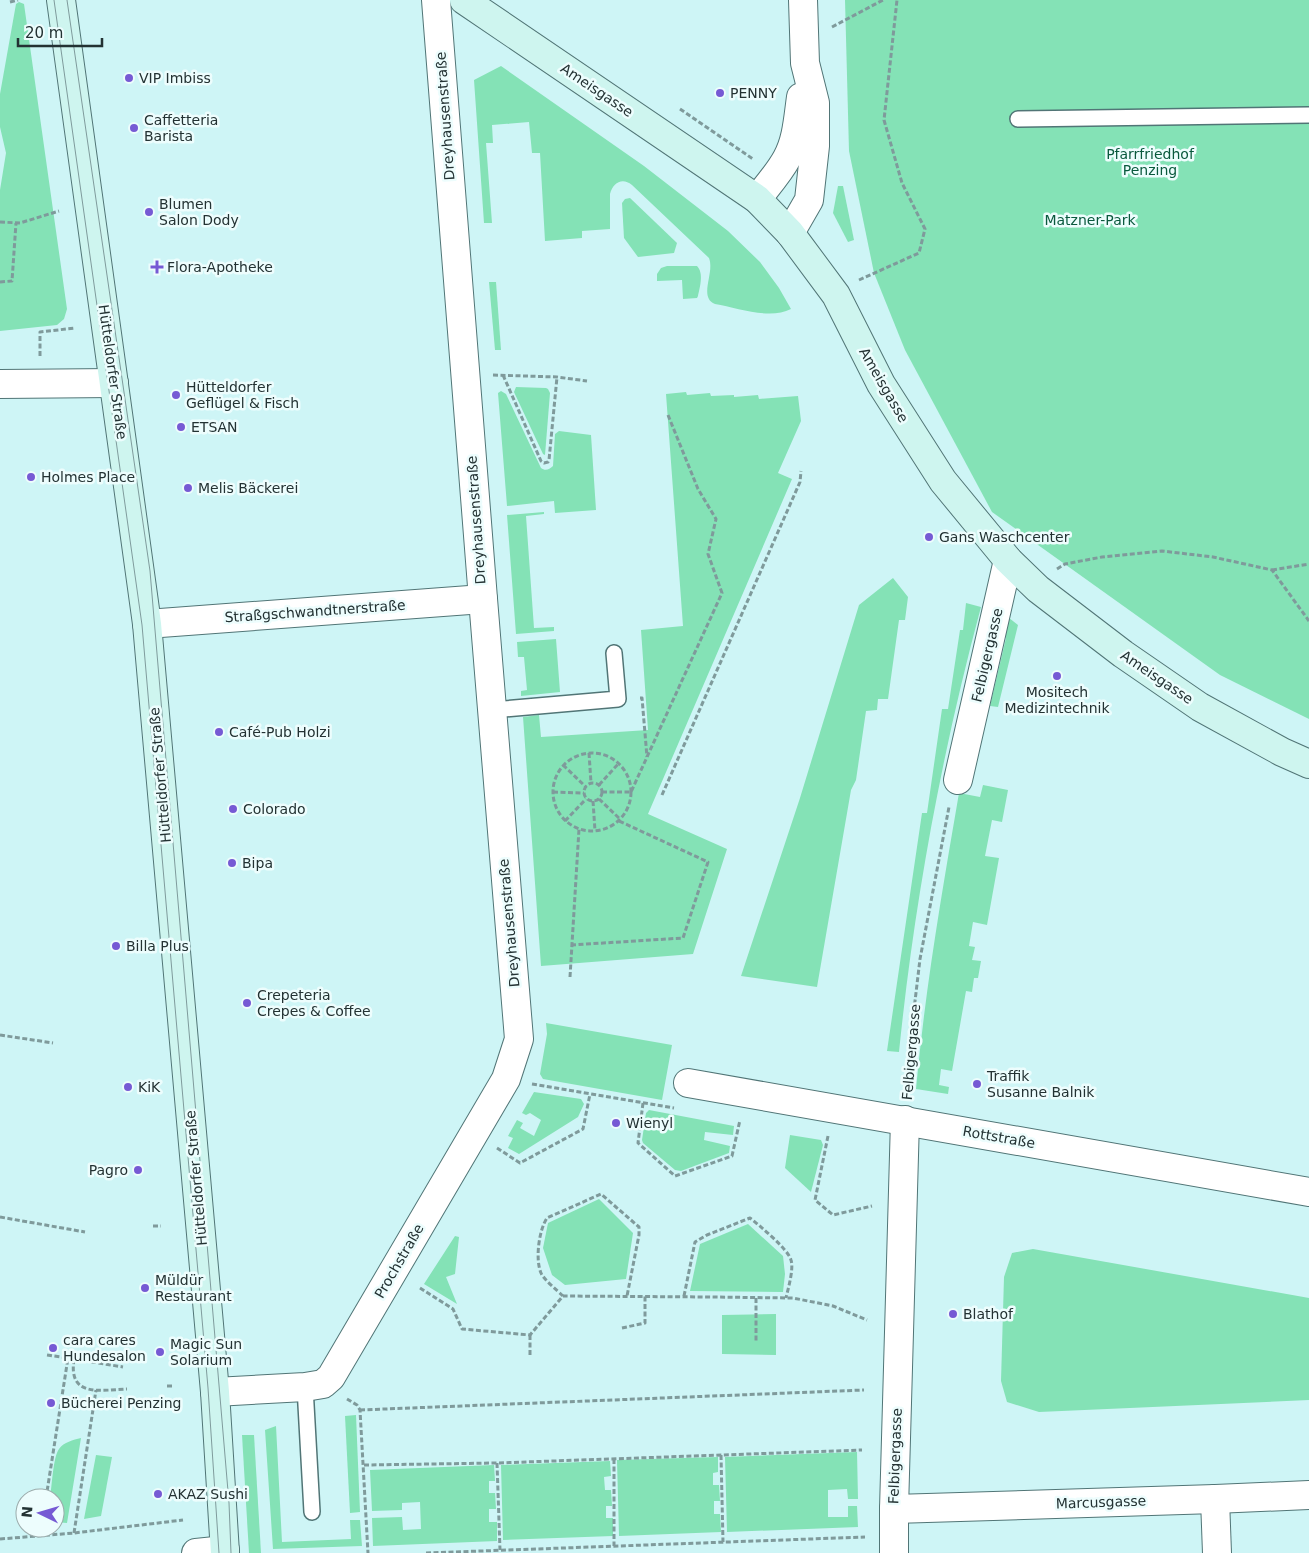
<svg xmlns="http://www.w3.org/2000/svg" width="1309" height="1553" viewBox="0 0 1309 1553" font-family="'DejaVu Sans',sans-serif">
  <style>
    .green { fill: #84e2b6 }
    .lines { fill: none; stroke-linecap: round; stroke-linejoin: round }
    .lane-casing { stroke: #517576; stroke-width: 18 }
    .street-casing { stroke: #517576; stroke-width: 30 }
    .secondary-casing { stroke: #517576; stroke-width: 30 }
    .path { stroke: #7f9a9b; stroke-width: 3; stroke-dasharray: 5 2.5; stroke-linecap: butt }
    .lane { stroke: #fff; stroke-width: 15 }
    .street { stroke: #fff; stroke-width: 28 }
    .secondary { stroke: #cef5ef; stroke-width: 28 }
    .tram { stroke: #7f9b9c; stroke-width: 1 }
    .poi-dot { fill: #765ad4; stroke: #edfdfd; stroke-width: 2 }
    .labels { text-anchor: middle; stroke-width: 5; stroke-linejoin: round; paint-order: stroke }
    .poi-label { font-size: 14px; fill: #233233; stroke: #edfdfd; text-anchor: start }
    .street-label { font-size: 14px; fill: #233233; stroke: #edfdfd }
    .park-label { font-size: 14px; fill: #09593d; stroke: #edfdfd }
  </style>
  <rect width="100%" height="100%" fill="#cef5f6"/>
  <!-- green -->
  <g class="green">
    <polygon points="845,0 1309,0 1309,719 1220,675 992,512 905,350 874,273 849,151"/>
    <polygon points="19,2 24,4 67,309 64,319 57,325 0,331 0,190 6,153 0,127 0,94 16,4"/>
    <path d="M501,66l143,100 84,65 32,31 19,26 12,21c-21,11 -53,-1 -76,-5 -17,-7 0,-31 -6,-46l-77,-73c-10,-8 -19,-2 -22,9v35l-28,2v7l-37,3 -5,-88h-8l-3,-31 -37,3 1,18h-7l6,80h-8l-10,-143z"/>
    <polygon points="838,186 843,186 854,240 848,242 833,213"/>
    <polygon points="630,198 677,243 674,253 638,257 624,238 622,203 625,199"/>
    <path d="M667,266h30c7,7 3,21 1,30l-1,2 -14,1 -1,-19 -25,1v-7l4,-6z"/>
    <polygon points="489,282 496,282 501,350 495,350"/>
    <polygon points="516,387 546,388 548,389 550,393 545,455 543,454 514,392"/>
    <path d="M501,391l5,3 35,74c4,3 8,2 12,-2l2,-32 4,-3 32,4 5,75 -41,3 -1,-12 -47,5 -9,-113z"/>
    <polygon points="686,392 687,395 710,393 711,396 734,395 734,397 758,395 759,399 798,396 801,421 778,473 792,479 648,814 727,849 693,954 541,966 523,717 539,715 541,737 648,730 641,630 683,626 666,394"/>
    <polygon points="544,512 544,514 526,516 534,628 554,627 554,631 516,634 507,515"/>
    <polygon points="893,578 908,597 905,620 899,620 888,699 878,699 877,710 866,711 856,780 851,790 817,987 741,976 800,798 859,605"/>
    <path d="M966,603l15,4c-39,144 -67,297 -82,445l-12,-1 35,-238h5l15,-104h6l12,-79h3z"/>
    <polygon points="1004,614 1018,625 998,707 990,706 1006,638 999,630"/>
    <polygon points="556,639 560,692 521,696 521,691 527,690 524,657 518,657 517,642"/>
    <path d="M983,785l25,5 -6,32 -10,-2 -7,36 14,2 -12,67 -14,-3 -4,24 6,1 -3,13 9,1 -3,17h-4l-2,14 -6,-1 -14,80 -11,-2 -2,16 10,2 -1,7 -32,-5c9,-99 26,-197 43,-296l21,4z"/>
    <polygon points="546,1023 672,1045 662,1100 543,1079 540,1074 547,1034"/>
    <polygon points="534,1092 581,1099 584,1104 578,1117 519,1154 508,1148 513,1138 508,1136 517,1120 523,1123 520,1128 534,1136 541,1120 530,1113 526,1115 522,1113"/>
    <polygon points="649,1110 734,1126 733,1135 705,1132 704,1140 730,1146 729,1153 681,1171 675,1170 643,1143 642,1140 646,1113"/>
    <polygon points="790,1135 821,1140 823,1145 811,1192 785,1168"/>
    <polygon points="599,1199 633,1233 626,1279 565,1285 552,1275 543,1248 548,1223"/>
    <polygon points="748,1224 783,1256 785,1274 783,1292 690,1291 700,1244"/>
    <polygon points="455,1236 459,1237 455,1274 446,1277 457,1304 424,1284"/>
    <polygon points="1033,1249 1309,1298 1309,1400 1039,1412 1007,1402 1001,1381 1004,1277 1012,1253"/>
    <polygon points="776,1314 776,1355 722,1354 722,1315"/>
    <polygon points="356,1415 360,1512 350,1513 345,1416"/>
    <polygon points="276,1426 282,1542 351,1539 350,1520 360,1520 362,1546 273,1549 265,1430"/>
    <polygon points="242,1435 254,1435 261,1553 249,1553"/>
    <path d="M81,1438l-14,85 -12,-1v-24h-5c2,-11 3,-41 9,-49 5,-7 14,-9 22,-11z"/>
    <polygon points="857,1452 858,1499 848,1499 847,1489 828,1490 828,1517 848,1517 848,1506 857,1506 858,1527 727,1532 725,1457"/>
    <polygon points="96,1455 112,1457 101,1516 84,1519"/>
    <polygon points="718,1457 718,1472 713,1473 713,1485 719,1485 720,1501 714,1501 714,1514 720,1514 721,1532 619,1536 617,1460"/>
    <polygon points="610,1461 611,1476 604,1477 605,1490 611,1490 612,1506 606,1506 606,1518 613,1518 613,1536 503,1540 501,1465"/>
    <polygon points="494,1465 495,1481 489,1481 489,1493 495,1493 496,1509 489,1509 489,1522 497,1522 497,1541 373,1546 372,1518 402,1517 403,1530 421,1529 420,1502 402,1503 402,1510 372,1511 370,1470"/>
  </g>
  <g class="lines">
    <defs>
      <g id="lane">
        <polyline points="1018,119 1309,115"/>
        <polyline points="492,710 618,699 614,653"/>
        <polyline points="305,1387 312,1512"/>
      </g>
      <g id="street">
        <path d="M757,199c10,-13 22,-26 30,-41 10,-18 11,-40 14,-61"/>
        <polyline points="790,233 809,200 815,146 815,103 805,63 803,0"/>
        <polyline points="0,384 114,383"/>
        <polyline points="147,624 483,599"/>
        <polyline points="958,780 1008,560"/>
        <polyline points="688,1083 1309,1192"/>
        <polyline points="215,1392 305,1387 323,1384 331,1377 506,1079 519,1039 483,599 436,0"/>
        <polyline points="1215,1499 1217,1553"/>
        <polyline points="894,1509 1215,1499 1309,1495"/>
        <polyline points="196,1553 225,1550"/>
        <polyline points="894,1553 894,1509 905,1120"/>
      </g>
      <g id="secondary">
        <polyline points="61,0 147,624 215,1392 225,1553"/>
        <polyline points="464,0 757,199 790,233 836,295 881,384 943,481 1008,560 1038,589 1123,654 1200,707 1282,752 1309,764"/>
      </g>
    </defs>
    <!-- lane casing -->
    <use href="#lane" class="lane-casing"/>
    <!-- street casing -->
    <use href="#street" class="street-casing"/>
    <!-- secondary casing -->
    <use href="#secondary" class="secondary-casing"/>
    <!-- path -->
    <g class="path">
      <polyline points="10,2 18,0"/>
      <polyline points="832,27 883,0"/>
      <polyline points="680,109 753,159"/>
      <polyline points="0,222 20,223 59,211"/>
      <polyline points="859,280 919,253 925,229 902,183 884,120 897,0"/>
      <polyline points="0,282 12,281 16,223"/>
      <polyline points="40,356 40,332 75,328"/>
      <polyline points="493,375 557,377 587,381"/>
      <polyline points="503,375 541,461 544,463 548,462 549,460 557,377"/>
      <polyline points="1057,569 1065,564 1102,557 1162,551 1213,557 1272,570 1309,621"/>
      <polyline points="1272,570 1309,564"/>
      <polyline points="640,698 642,698 647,757"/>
      <circle cx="592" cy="792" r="39"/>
      <polyline points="589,753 591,783"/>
      <polyline points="563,765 586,787"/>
      <circle cx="593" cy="792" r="9"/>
      <polyline points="599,785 619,763"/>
      <polyline points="553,792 584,793"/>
      <polyline points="602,792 631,792 722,593 708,554 716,519 698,489 668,415"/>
      <polyline points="662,795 800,482 801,471"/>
      <polyline points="599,799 620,819"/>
      <polyline points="593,801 595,831"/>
      <polyline points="565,821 586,799"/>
      <polyline points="571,945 683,938 708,862 619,821"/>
      <polyline points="570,977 579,829"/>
      <polyline points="0,1035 53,1043"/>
      <polyline points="532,1084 674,1108"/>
      <polyline points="906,1094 906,1077 920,959 949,807"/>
      <polyline points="643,1103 638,1143 675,1176 732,1156 740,1120"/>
      <polyline points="828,1136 815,1200 833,1215 872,1206"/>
      <polyline points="497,1148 520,1163 583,1129 590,1094"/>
      <polyline points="0,1217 85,1232"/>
      <polyline points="153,1226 161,1226"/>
      <polyline points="420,1288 453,1309 462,1329 530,1335 563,1296 711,1297 793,1298 833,1306 867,1320"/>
      <path d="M563,1296c-5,-5 -19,-16 -22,-23 -6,-14 -2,-43 6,-55l54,-24 38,33v8l-12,61"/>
      <path d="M684,1296l11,-54 12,-7 43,-17c10,8 38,31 41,42 3,9 -3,29 -5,38"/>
      <polyline points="756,1298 756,1341"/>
      <polyline points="622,1328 645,1323 645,1296"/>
      <polyline points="530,1335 530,1356"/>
      <polyline points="47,1355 68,1358"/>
      <path d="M74,1359c-6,39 26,31 53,30"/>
      <polyline points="167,1386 173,1386"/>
      <polyline points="347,1399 357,1405 360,1410 368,1553"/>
      <polyline points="360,1410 864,1390"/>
      <polyline points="721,1455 723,1542"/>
      <polyline points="614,1459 614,1546"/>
      <polyline points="497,1463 500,1550"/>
      <polyline points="364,1465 497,1463 862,1450"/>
      <polyline points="46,1498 68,1358 123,1367"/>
      <polyline points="46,1528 47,1535"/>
      <polyline points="74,1533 96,1390"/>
      <polyline points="0,1539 74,1533 183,1520"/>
      <polyline points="426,1553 865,1537"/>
    </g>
    <!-- lane -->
    <use href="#lane" class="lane"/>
    <!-- street -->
    <use href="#street" class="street"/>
    <!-- secondary -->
    <use href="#secondary" class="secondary"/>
    <!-- tram -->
    <g class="tram">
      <polyline points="54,0 142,625 208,1388 219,1553"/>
      <polyline points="67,0 150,571 229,1503 231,1553"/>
    </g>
  </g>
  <!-- markers -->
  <g class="poi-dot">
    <circle cx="129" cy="78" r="5"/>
    <circle cx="720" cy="93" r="5"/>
    <circle cx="134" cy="128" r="5"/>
    <circle cx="149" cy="212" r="5"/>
    <path d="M154.5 259.5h5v5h5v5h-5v5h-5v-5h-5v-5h5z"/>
    <circle cx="176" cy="395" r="5"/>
    <circle cx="181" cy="427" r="5"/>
    <circle cx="31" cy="477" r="5"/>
    <circle cx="188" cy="488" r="5"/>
    <circle cx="929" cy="537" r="5"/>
    <circle cx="1057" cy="676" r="5"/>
    <circle cx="219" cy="732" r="5"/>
    <circle cx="233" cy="809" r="5"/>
    <circle cx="232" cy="863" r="5"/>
    <circle cx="116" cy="946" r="5"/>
    <circle cx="247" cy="1003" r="5"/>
    <circle cx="977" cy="1084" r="5"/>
    <circle cx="128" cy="1087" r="5"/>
    <circle cx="616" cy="1123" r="5"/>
    <circle cx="138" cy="1170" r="5"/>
    <circle cx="145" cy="1288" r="5"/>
    <circle cx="953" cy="1314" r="5"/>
    <circle cx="53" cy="1348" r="5"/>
    <circle cx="160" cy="1352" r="5"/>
    <circle cx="51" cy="1403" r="5"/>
    <circle cx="158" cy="1494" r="5"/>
  </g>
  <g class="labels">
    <!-- poi labels -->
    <g class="poi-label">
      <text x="139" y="83">VIP Imbiss</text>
      <text x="730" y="98">PENNY</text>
      <text x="144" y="125">Caffetteria<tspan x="144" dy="16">Barista</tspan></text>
      <text x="159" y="209">Blumen<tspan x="159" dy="16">Salon Dody</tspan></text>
      <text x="167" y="272">Flora-Apotheke</text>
      <text x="186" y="392">Hütteldorfer<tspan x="186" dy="16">Geflügel &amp; Fisch</tspan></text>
      <text x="191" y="432">ETSAN</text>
      <text x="41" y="482">Holmes Place</text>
      <text x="198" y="493">Melis Bäckerei</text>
      <text x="939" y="542">Gans Waschcenter</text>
      <text x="1057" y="697" text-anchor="middle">Mositech<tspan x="1057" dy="16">Medizintechnik</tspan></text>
      <text x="229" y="737">Café-Pub Holzi</text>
      <text x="243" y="814">Colorado</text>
      <text x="242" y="868">Bipa</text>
      <text x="126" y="951">Billa Plus</text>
      <text x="257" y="1000">Crepeteria<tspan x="257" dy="16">Crepes &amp; Coffee</tspan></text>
      <text x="987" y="1081">Traffik<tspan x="987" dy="16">Susanne Balnik</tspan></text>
      <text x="138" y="1092">KiK</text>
      <text x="626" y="1128">Wienyl</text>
      <text x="128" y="1175" text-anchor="end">Pagro</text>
      <text x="155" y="1285">Müldür<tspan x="155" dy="16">Restaurant</tspan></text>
      <text x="963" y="1319">Blathof</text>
      <text x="63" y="1345">cara cares<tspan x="63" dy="16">Hundesalon</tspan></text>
      <text x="170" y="1349">Magic Sun<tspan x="170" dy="16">Solarium</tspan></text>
      <text x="61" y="1408">Bücherei Penzing</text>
      <text x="168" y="1499">AKAZ Sushi</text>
    </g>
    <!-- street labels -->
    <g class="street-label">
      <text transform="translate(597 90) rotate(34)" y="5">Ameisgasse</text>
      <text transform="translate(445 116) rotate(-94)" y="5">Dreyhausenstraße</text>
      <text transform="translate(113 372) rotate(82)" y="5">Hütteldorfer Straße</text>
      <text transform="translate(884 385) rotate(60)" y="5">Ameisgasse</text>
      <text transform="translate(476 520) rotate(-94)" y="5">Dreyhausenstraße</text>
      <text transform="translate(315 611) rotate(-4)" y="5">Straßgschwandtnerstraße</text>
      <text transform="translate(987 655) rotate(-77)" y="5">Felbigergasse</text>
      <text transform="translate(1157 677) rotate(34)" y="5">Ameisgasse</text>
      <text transform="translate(160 775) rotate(-95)" y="5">Hütteldorfer Straße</text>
      <text transform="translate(509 923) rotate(-95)" y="5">Dreyhausenstraße</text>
      <text transform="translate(911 1052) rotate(-85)" y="5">Felbigergasse</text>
      <text transform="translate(999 1137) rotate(10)" y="5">Rottstraße</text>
      <text transform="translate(196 1178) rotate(-95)" y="5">Hütteldorfer Straße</text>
      <text transform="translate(399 1261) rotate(-60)" y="5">Prochstraße</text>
      <text transform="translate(895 1456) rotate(-88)" y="5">Felbigergasse</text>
      <text transform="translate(1101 1502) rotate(-2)" y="5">Marcusgasse</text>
    </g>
    <!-- park labels -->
    <g class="park-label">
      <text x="1150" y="159">Pfarrfriedhof<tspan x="1150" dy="16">Penzing</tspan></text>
      <text x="1090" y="225">Matzner-Park</text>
    </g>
  </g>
  <!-- north arrow -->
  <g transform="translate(40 1513) rotate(275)"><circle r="24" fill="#edfdfd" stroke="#9cacac"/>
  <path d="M0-4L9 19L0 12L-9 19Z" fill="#765ad4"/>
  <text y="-8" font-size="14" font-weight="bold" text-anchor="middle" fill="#233233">N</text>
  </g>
  <!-- scale -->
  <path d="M18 38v8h84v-8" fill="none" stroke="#233233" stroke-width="2.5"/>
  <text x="25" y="38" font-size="15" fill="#233233" stroke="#edfdfd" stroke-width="4" paint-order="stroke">20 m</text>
</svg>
